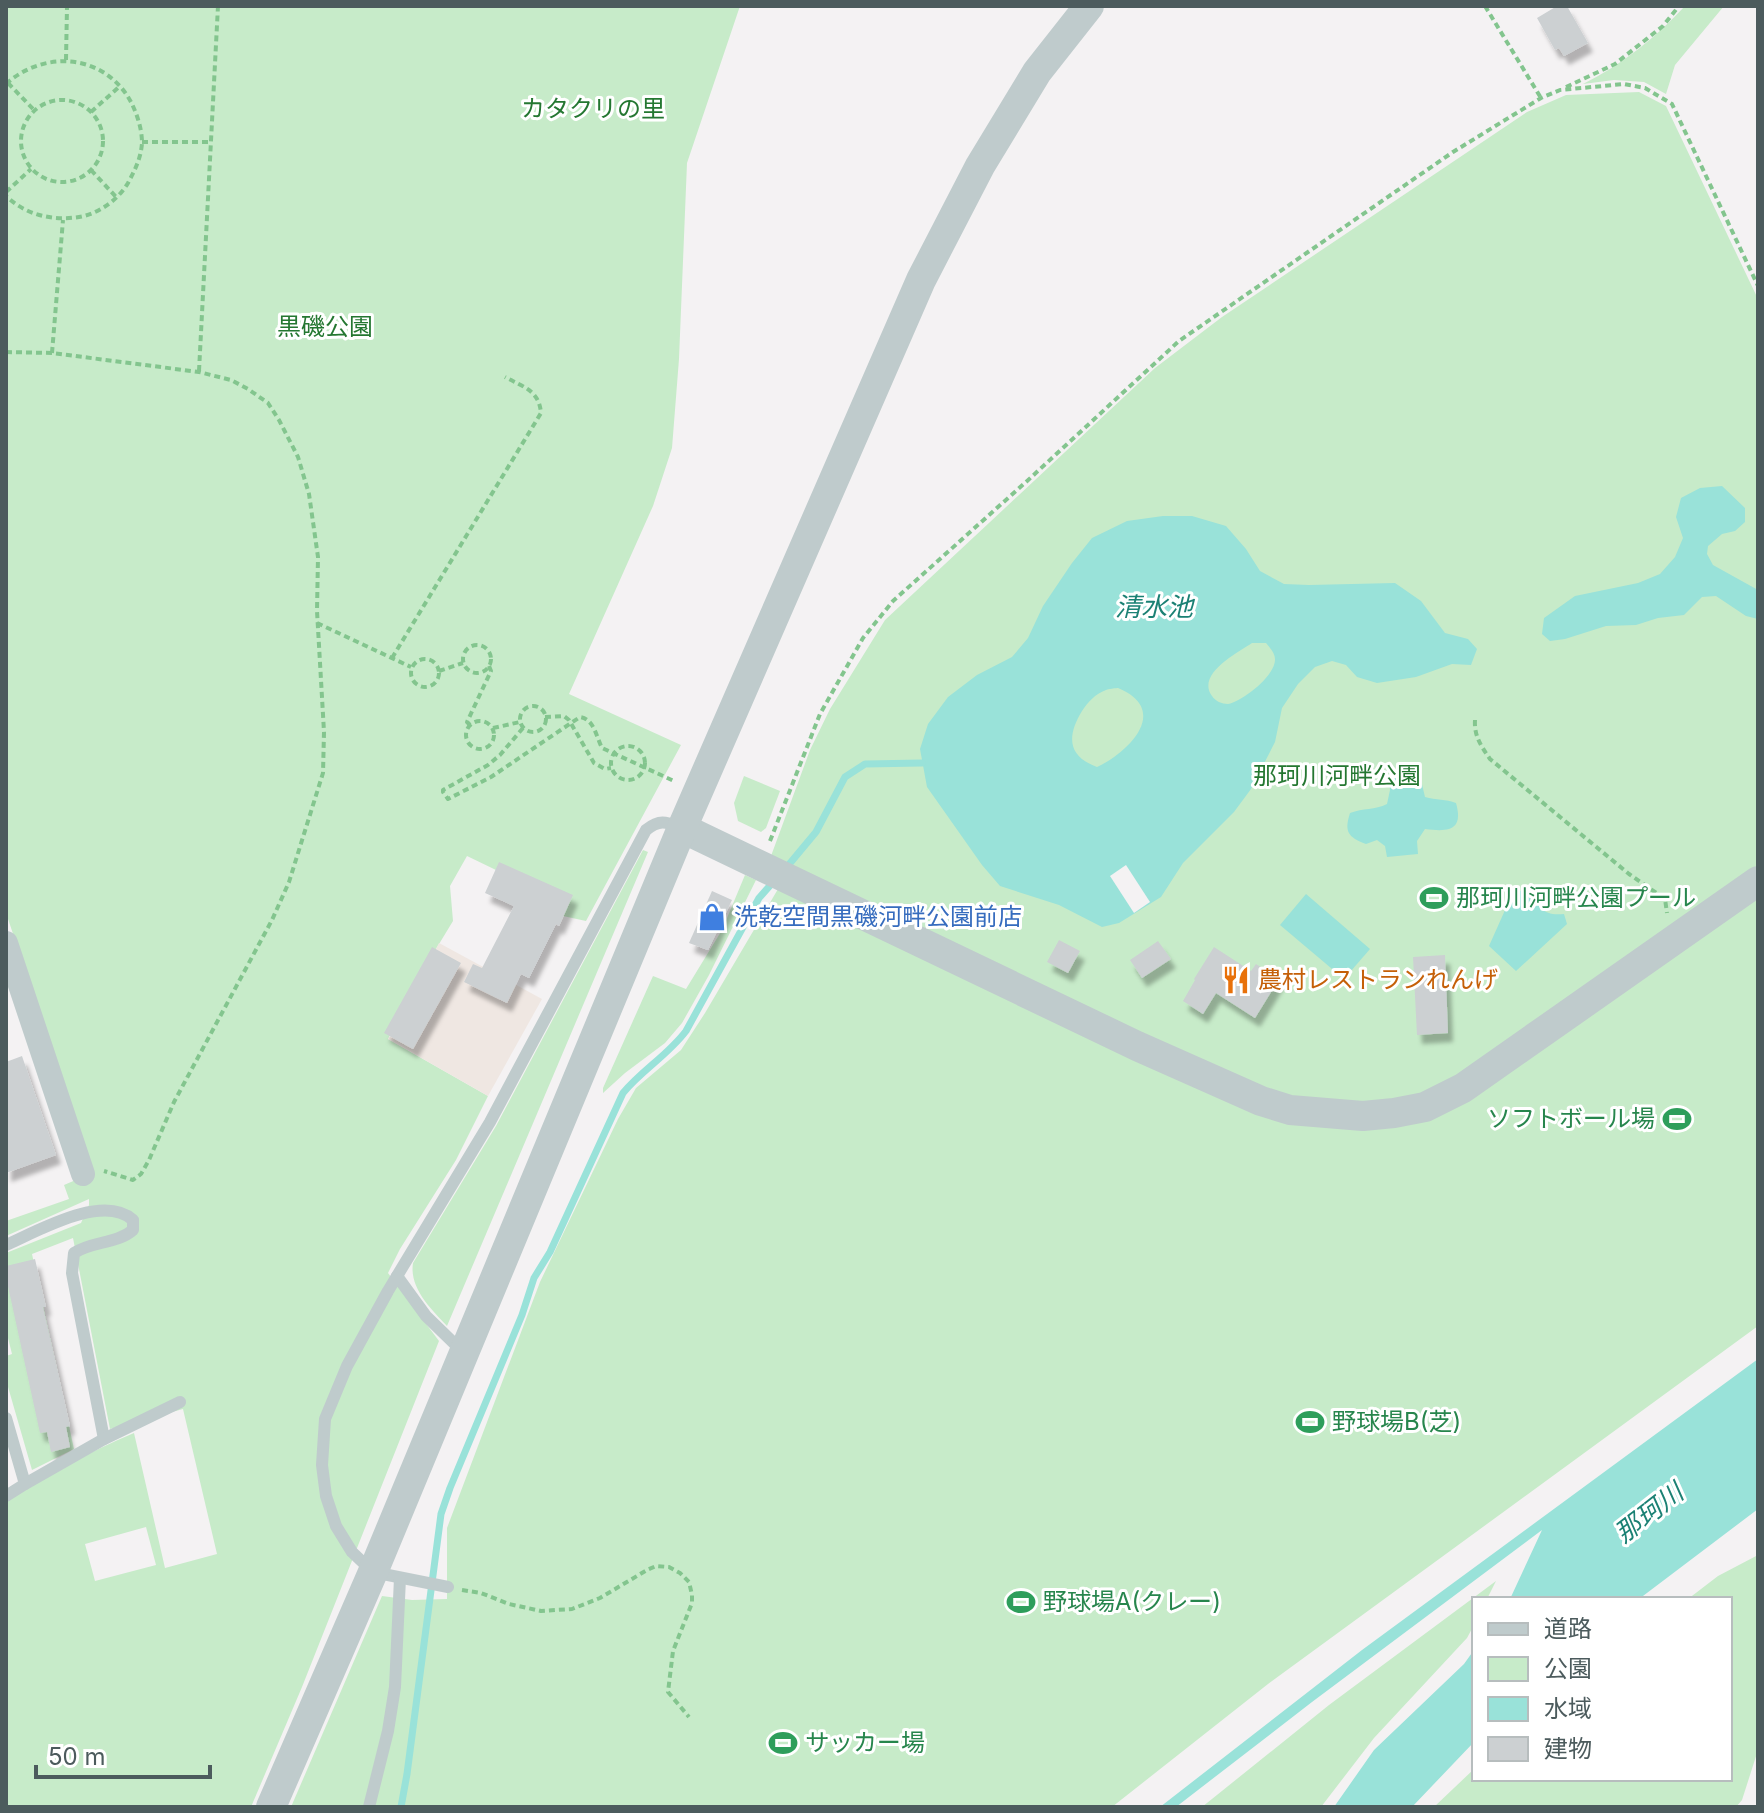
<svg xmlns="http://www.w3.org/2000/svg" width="1764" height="1813" viewBox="0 0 1764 1813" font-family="Inter,'Noto Sans JP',sans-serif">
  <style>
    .green { fill: #c7ebc9; fill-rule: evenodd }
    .sand { fill: #efe7e2 }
    .water { fill: #99e2d9; fill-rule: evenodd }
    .pier { fill: #f4f2f3 }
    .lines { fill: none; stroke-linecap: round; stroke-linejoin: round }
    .stream { stroke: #99e2d9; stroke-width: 7 }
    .building { fill: #ccd0d2; filter: url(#shadow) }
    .path { stroke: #83c58e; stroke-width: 4; stroke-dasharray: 6 4; stroke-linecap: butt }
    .service { stroke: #bfcbcc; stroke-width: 12 }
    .minor { stroke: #bfcbcc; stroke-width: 24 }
    .tertiary { stroke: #bfcbcc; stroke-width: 30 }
    .path-bridge { stroke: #83c58e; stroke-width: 4; stroke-dasharray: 6 4; stroke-linecap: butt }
    .labels { text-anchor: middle; stroke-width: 6; stroke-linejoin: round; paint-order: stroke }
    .park-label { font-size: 24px; fill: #247731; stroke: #fff }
    .leisure-label { font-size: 24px; fill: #27864d; stroke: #fff; text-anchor: start }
    .shop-label { font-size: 24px; fill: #366cbe; stroke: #fff; text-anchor: start }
    .food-label { font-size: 24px; fill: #c56008; stroke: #fff; text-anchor: start }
    .water-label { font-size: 26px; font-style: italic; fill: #1b8174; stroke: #fff }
  </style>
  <defs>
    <filter id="shadow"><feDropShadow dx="5" dy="9" stdDeviation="2" flood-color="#0004"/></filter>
  </defs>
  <rect width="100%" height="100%" fill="#f4f2f3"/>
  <!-- green -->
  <g class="green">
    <path d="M6,6h734l-53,157 -8,196 -7,89 -19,58 -84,188 112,51 -95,176 -23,-5 -67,-46 -29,-14 -17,30 3,35 -17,28 -48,90 100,57 -32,64 -56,89 -12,24 51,68 -137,346 -51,120h-245v-305c40,-27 83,-50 128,-69l31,135 52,-14 -34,-145 -73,20 -37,-191 -41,16 42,195 -42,21 -26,-90v-24l6,-2 -6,-24v-77l75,-30 8,-18v-6l-83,37v-15l63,-22 -5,-14 21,-9 -50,-177 -29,-86zM146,1527l10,38 -61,16 -10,-37z"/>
    <path d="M1685,6h39l-49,59 -9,29 -22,-12 -30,-2 -31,4c40,-20 72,-46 102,-78z"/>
    <polygon points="1639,92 1666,106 1758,299 1758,1326 1268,1684 1112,1807 291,1807 382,1596 412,1600 447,1599 447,1528 540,1282 618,1119 636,1088 681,1050 705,1013 778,889 771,856 810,750 830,709 885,620 1155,368 1222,317 1527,112 1566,95"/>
    <polygon points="744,776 780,791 766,828 761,832 738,821 734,803"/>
    <path d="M643,850l5,2 -201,474c-16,-17 -38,-38 -34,-63l83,-137z"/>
    <polygon points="745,875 756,880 709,975 682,1023 665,1043 625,1073 603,1093 603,1088 653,976 686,989 722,930"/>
    <polygon points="1758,1555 1758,1750 1742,1800 1736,1807 1434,1807 1474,1769 1474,1779 1730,1779 1730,1599 1688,1599 1718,1576"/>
    <polygon points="1496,1581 1487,1599 1474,1599 1474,1625 1467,1638 1374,1738 1321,1807 1202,1807 1329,1705"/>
  </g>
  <!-- sand -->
  <polygon class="sand" points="439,943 542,999 488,1096 388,1039"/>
  <!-- water -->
  <g class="water">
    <polygon points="1722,486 1745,508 1745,522 1735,531 1722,534 1708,546 1707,554 1713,565 1758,590 1758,619 1746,616 1716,596 1702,597 1684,615 1658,618 1636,625 1606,626 1565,639 1550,641 1542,634 1544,618 1575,596 1638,583 1660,574 1675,557 1683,538 1676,517 1681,498 1700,488"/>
    <path d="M1163,516h29l34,10 20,23 14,22 24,13 25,1 86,-2 26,18 24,32 23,6 9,10 -6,16 -19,-1 -36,13 -39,6 -20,-6 -11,-12 -14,-4 -17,6 -17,17 -16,24 -7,34 -24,47 -17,23 -51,51 -22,34 -42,26 -17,4 -43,-22 -59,-19 -18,-21 -55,-78 -7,-38 8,-25 20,-27 29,-22 35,-18 16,-19 15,-32 29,-43 20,-25 35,-17zM1252,643h14c4,5 9,10 9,16 1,16 -32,42 -47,45 -6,0 -13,-3 -16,-8 -16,-22 25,-43 40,-53zM1118,688c53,22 11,64 -21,79 -30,-11 -30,-31 -15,-56 6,-9 13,-17 24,-21 1,-1 11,-2 12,-2z"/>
    <path d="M1411,768l9,8 5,21c11,3 21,2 31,6 8,28 -8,29 -31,26l-8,12 1,13 -31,3 -2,-11 -8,-6 -11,4c-18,-7 -22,-12 -16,-31 13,-5 25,-3 37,-9l3,-14 -1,-14 9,-7z"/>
    <path d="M1514,890l15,2c11,16 14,24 35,22l3,10 -51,47 -27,-25z"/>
    <polygon points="1306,894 1370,949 1344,979 1280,925"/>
    <polygon points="1758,1359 1758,1509 1639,1599 1510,1599 1542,1530 1312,1702 1176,1807 1160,1807 1362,1650"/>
    <polygon points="1474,1650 1474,1742 1412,1807 1334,1807 1374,1750 1464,1664"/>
  </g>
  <!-- pier -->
  <polygon class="pier" points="1126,865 1150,902 1134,913 1110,876"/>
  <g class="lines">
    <!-- stream -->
    <g class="stream">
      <polyline points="786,868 816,832 845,777 865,764 922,763"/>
      <path d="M401,1807l6,-33 34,-260 9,-26 72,-173 12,-37 16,-26 73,-159c19,-23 45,-38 63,-62l73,-133 16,-18"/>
    </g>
  </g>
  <!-- building -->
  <g class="building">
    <polygon points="1557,6 1567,6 1588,43 1564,56 1559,48 1555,50 1537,18"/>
    <polygon points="499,862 573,895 559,926 556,924 529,978 521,974 507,1003 464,982 473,964 482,968 514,906 485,893"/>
    <polygon points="712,891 732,900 708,950 689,943"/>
    <polygon points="1059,940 1080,951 1068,973 1047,962"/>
    <polygon points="1158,941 1171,959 1142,978 1130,960"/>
    <polygon points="432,947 461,963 413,1049 384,1033"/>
    <polygon points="1214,947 1251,971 1256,964 1279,979 1255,1018 1216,993 1203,1014 1183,1001 1195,980 1194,979"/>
    <polygon points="1445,955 1448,1033 1417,1035 1413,957"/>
    <polygon points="22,1056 56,1155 6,1173 6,1062"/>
    <polygon points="35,1259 46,1307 43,1307 70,1426 66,1427 70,1447 51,1452 47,1432 40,1433 6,1277 6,1266"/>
  </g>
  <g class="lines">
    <!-- path -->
    <g class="path">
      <polyline points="1485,6 1541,98"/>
      <polyline points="66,60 67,7"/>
      <polyline points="8,83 34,110"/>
      <path d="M6,84c39,-35 99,-30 125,18 6,12 11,27 11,41 -1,15 -7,27 -14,40 -10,17 -30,31 -49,34 -27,4 -53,-2 -73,-21"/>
      <polyline points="1566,87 1615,64 1663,26 1679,6"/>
      <circle cx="62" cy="141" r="41"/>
      <polyline points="91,112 120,86"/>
      <polyline points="142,142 210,142"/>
      <polyline points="91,170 117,198"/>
      <polyline points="6,192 31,169"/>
      <polyline points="6,352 52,353 199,372 231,380 248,389 268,403 279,420 298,457 309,494 318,557 317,611 324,732 323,773 289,882 272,920 174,1102 149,1160 141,1174 133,1180 104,1171"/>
      <polyline points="52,353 63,220"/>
      <polyline points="199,371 218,6"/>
      <polyline points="317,623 411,667"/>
      <circle cx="477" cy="659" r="14"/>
      <path d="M392,658l149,-245c-2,-23 -18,-26 -36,-36"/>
      <circle cx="425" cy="673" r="14"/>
      <polyline points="439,671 463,663"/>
      <circle cx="533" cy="719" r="13"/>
      <path d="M1475,720c-1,16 6,26 15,39l139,115 36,25 2,14"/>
      <circle cx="480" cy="735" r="14"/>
      <polyline points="470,725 467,722 491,671 489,666"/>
      <polyline points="493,728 520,722"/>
      <path d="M523,728l-23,27 -12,10 -45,25v2l5,7 43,-22 89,-60c14,2 16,19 22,31l72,33"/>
      <polyline points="770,841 820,714 863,638 893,601 1026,482 1179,341 1453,152 1541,98 1560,90 1624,84 1645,88 1672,104 1758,286"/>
      <polyline points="462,1590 481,1593 509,1604 541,1611 572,1609 600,1598 647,1570 656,1566 669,1567 680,1573 689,1582 692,1595 692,1603 673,1651 668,1692 689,1717"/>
    </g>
    <!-- service -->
    <g class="service">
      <path d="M6,1245c32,-14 97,-52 127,-25v10c-16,14 -41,11 -59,23l-2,20 32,166"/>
      <polyline points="397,1276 426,1316 463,1352"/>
      <polyline points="6,1418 25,1484 104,1439 180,1402"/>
      <polyline points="6,1496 25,1484"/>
      <path d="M448,1587l-75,-15 -21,-20 -16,-26 -10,-30 -4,-31 3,-46 22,-53 41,-75 102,-169 156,-292c14,-11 20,-8 36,-2"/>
      <polyline points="369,1807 388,1731 395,1687 400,1578"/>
    </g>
    <!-- minor -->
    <polyline class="minor" points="6,943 83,1174"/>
    <!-- tertiary -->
    <g class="tertiary">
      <polyline points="682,828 1137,1046 1261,1101 1290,1110 1363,1116 1394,1113 1425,1107 1463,1088 1758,881"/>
      <polyline points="271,1807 373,1572 682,828 921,280 980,166 1037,72 1089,6"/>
    </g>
    <!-- path-bridge -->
    <g class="path-bridge">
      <polyline points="545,717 564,716 569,720 594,763 605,769 611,768"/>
      <circle cx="628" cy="763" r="17"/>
    </g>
  </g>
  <!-- icons -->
  <defs>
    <symbol id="stadium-bare" viewBox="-9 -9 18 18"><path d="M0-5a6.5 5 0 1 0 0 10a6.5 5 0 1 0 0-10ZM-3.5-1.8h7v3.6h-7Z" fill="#2e9e5b" stroke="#fff" stroke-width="2.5" paint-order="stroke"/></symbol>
    <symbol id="shop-bare" viewBox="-9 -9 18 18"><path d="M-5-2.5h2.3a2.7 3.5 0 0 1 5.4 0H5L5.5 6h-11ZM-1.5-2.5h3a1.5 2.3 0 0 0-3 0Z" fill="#3f7fe0" stroke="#fff" stroke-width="2.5" paint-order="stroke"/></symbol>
    <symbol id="restaurant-bare" viewBox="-9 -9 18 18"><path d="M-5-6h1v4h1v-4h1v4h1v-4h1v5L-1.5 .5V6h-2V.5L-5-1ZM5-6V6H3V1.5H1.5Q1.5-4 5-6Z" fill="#e8710a" stroke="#fff" stroke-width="2.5" paint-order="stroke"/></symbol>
  </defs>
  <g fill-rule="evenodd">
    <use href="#stadium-bare" x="1414" y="878" width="40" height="40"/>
    <use href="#shop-bare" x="692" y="897" width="40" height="40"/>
    <use href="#restaurant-bare" x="1216" y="960" width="40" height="40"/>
    <use href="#stadium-bare" x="1657" y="1099" width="40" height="40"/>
    <use href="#stadium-bare" x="1290" y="1402" width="40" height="40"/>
    <use href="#stadium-bare" x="1001" y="1582" width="40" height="40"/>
    <use href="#stadium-bare" x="763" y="1723" width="40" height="40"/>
  </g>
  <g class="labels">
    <!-- park labels -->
    <g class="park-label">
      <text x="593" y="117">カタクリの里</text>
      <text x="325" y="335">黒磯公園</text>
      <text x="1337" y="784">那珂川河畔公園</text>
    </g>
    <!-- leisure labels -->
    <g class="leisure-label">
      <text x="1456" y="906">那珂川河畔公園プール</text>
      <text x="1655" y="1127" text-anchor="end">ソフトボール場</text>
      <text x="1332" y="1430">野球場B(芝)</text>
      <text x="1043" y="1610">野球場A(クレー)</text>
      <text x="805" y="1751">サッカー場</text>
    </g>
    <!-- shop labels -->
    <g class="shop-label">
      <text x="734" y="925">洗乾空間黒磯河畔公園前店</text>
    </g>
    <!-- food labels -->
    <g class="food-label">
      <text x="1258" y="988">農村レストランれんげ</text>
    </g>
    <!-- water labels -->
    <g class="water-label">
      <text x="1154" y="616">清水池</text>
      <text transform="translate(1649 1513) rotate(-38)" y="9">那珂川</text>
    </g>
  </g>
  <!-- border -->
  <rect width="1764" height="1813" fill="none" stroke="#4c5b5d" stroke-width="16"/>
  <!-- legend -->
  <rect x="1472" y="1597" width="260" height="184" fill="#ffffff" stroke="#b7bdbe" stroke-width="2"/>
  <rect x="1488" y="1623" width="40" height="12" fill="#bfcbcc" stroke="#b7bdbe" stroke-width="2"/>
  <text x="1544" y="1637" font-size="24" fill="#4c5b5d">道路</text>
  <rect x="1488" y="1657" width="40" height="24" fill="#c7ebc9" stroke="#b7bdbe" stroke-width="2"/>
  <text x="1544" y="1677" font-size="24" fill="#4c5b5d">公園</text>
  <rect x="1488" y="1697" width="40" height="24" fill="#99e2d9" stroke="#b7bdbe" stroke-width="2"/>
  <text x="1544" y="1717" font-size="24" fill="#4c5b5d">水域</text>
  <rect x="1488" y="1737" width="40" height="24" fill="#ccd0d2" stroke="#b7bdbe" stroke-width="2"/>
  <text x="1544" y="1757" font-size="24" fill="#4c5b5d">建物</text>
  <!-- scale -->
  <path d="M36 1765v12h174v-12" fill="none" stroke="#4c5b5d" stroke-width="4"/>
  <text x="48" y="1765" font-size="24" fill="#4c5b5d" stroke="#ffffff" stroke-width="6" paint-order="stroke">50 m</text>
</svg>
